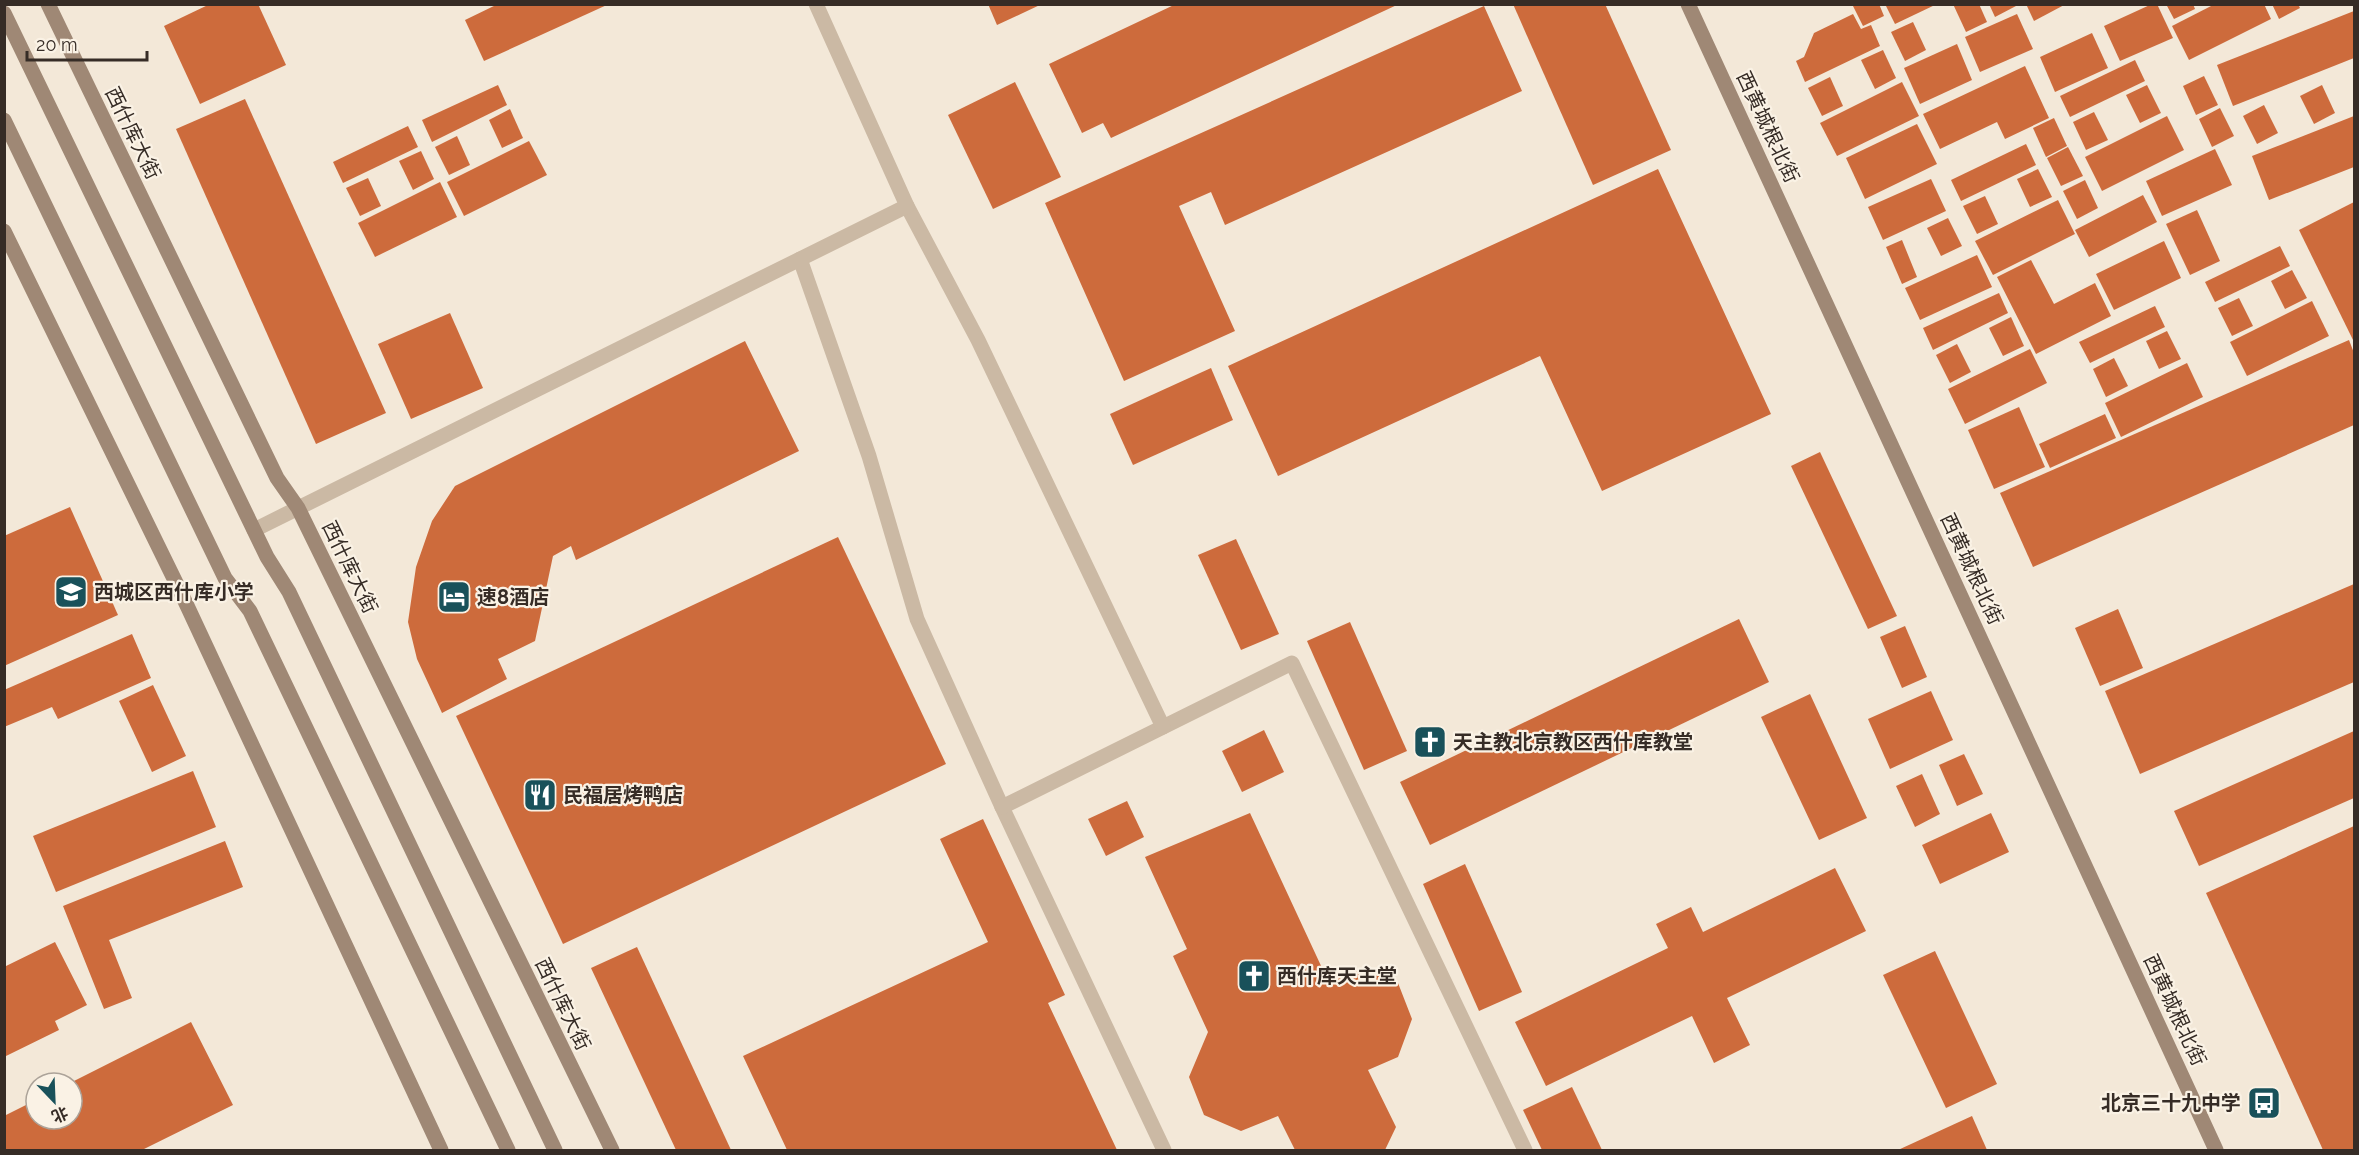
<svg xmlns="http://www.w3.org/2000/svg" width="2359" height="1155" viewBox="0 0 2359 1155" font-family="Raleway,'Noto Sans SC',sans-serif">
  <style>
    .building { fill: #cd6b3c }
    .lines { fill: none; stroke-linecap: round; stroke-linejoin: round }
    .lane { stroke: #cbb9a4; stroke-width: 15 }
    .street { stroke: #cbb9a4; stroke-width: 15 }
    .secondary { stroke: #9f8875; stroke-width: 15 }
    .labels { text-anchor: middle; stroke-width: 4.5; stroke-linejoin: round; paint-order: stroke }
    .street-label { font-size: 20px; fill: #362c26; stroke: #faf2e5 }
    .poi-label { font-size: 20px; font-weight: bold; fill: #362c26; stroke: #faf2e5; text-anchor: start }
  </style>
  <rect width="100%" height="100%" fill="#f3e8d8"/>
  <!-- building -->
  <g class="building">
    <polygon points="210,4 258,4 286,65 200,104 164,26"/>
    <polygon points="498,4 609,4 484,61 465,20"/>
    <polygon points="988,4 1042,4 997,25"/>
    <polygon points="1176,4 1399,4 1111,138 1103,123 1082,133 1049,64"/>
    <polygon points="1513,4 1605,4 1671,150 1593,185"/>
    <polygon points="1852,4 1879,4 1884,16 1863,26"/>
    <polygon points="1885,4 1937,4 1895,24"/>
    <polygon points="1953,4 1979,4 1987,22 1966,32"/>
    <polygon points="1989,4 2015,4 2016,6 1995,17"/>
    <polygon points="2026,4 2066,4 2034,21"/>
    <polygon points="2152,4 2157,4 2173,38 2120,61 2104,26"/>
    <polygon points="2166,4 2193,4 2195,9 2174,19"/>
    <polygon points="2215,4 2264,4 2271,19 2189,60 2172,26"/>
    <polygon points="2272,4 2298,4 2300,8 2279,19"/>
    <polygon points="1484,6 1522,91 1225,225 1211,192 1179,206 1235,331 1124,381 1045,203"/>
    <polygon points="2354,11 2354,58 2233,106 2217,65"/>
    <polygon points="1853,14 1861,29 1871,25 1880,46 1805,82 1796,61 1804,57 1814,33"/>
    <polygon points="2017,14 2033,49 1980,72 1965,37"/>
    <polygon points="1913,22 1926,50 1905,61 1891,32"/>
    <polygon points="2092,33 2108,68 2055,92 2040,57"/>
    <polygon points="1957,44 1972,80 1920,104 1904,68"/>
    <polygon points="1883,50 1896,78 1875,89 1861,60"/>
    <polygon points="2135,60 2145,81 2070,117 2060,96"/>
    <polygon points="2025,66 2049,118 2005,139 1997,122 1940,149 1923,114"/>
    <polygon points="2204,76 2218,105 2196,115 2183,86"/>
    <polygon points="1830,77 1843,106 1822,116 1808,88"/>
    <polygon points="1015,82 1061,177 993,209 948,115"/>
    <polygon points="1902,82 1919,116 1837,156 1820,123"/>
    <polygon points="498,85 507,105 432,142 422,120"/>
    <polygon points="2147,85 2161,113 2140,123 2126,95"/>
    <polygon points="2322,85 2335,113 2314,124 2300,96"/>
    <polygon points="245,99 386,413 316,444 176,129"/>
    <polygon points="2264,105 2278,133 2257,144 2243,116"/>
    <polygon points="2220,108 2234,136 2212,147 2199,119"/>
    <polygon points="510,109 523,138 502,148 489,120"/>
    <polygon points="2094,112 2108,140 2086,150 2073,122"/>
    <polygon points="2167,116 2184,150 2102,191 2085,157"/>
    <polygon points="2354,116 2354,167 2269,200 2252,156"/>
    <polygon points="2054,118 2067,146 2046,157 2033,128"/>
    <polygon points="1917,124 1937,164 1865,199 1846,158"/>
    <polygon points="408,126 418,147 343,183 333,162"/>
    <polygon points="457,136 470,165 449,175 435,147"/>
    <polygon points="529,141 547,175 464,216 447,182"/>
    <polygon points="2026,144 2036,165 1961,201 1951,180"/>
    <polygon points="2068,147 2083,176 2061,186 2047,158"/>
    <polygon points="2215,149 2232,185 2162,216 2146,181"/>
    <polygon points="421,151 434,179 413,190 399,161"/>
    <polygon points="1658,169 1771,414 1602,491 1540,356 1278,476 1228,366"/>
    <polygon points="2038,169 2052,197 2030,207 2017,179"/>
    <polygon points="368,178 381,206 360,216 346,188"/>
    <polygon points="1931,179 1946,211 1883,240 1868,207"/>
    <polygon points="2085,180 2098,208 2077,219 2063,191"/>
    <polygon points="440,182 457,217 375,257 358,223"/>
    <polygon points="2143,195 2157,222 2089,257 2075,230"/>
    <polygon points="1985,196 1998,224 1977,234 1963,206"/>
    <polygon points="2058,200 2075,234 1993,275 1975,241"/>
    <polygon points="2354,202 2354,342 2299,230"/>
    <polygon points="2197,210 2220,261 2190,275 2166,224"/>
    <polygon points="1948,218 1962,246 1941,256 1927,228"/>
    <polygon points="1902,240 1917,277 1902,284 1886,247"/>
    <polygon points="2164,241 2181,278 2114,310 2096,274"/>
    <polygon points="2280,246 2290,266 2215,302 2205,282"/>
    <polygon points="1977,255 1992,287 1920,320 1905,288"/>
    <polygon points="2031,260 2054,304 2095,283 2111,316 2036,354 1997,277"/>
    <polygon points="2292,270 2307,298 2285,309 2271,281"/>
    <polygon points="1999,293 2008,313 1933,350 1923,328"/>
    <polygon points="2239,298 2253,326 2232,336 2218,308"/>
    <polygon points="2312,301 2329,336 2247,376 2230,342"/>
    <polygon points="2155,306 2165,327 2090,363 2079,342"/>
    <polygon points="450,313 483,388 411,419 378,344"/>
    <polygon points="2011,317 2024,346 2003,356 1989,328"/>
    <polygon points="2167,331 2181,359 2159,369 2146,341"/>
    <polygon points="2349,340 2354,353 2354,425 2033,567 2000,493"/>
    <polygon points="745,341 799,451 576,560 571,546 553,556 535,641 498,659 507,679 442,713 417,659 408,622 416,567 432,521 455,486"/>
    <polygon points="1957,344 1971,372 1950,383 1936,355"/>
    <polygon points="2030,349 2047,383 1965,424 1948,389"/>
    <polygon points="2114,358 2128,386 2106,397 2093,369"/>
    <polygon points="2187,363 2203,397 2121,437 2105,403"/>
    <polygon points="1211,368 1233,420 1133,465 1110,414"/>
    <polygon points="2019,407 2045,467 1994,489 1968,430"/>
    <polygon points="2105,414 2116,438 2050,468 2039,444"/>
    <polygon points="1820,452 1897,616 1868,629 1791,466"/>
    <polygon points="70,507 118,615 4,666 4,536"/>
    <polygon points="838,537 946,764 563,944 456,716"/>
    <polygon points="1236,539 1279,634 1241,650 1198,555"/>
    <polygon points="2354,584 2354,682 2140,774 2105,691"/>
    <polygon points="2118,609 2143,668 2100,686 2075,628"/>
    <polygon points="1739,619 1769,682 1430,845 1400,782"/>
    <polygon points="1350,622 1407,751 1364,770 1307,641"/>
    <polygon points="1905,626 1927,677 1902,688 1880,637"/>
    <polygon points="132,634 151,678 58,719 52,707 4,727 4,690"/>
    <polygon points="153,685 186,756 152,772 119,701"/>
    <polygon points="1931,691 1953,740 1890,769 1868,719"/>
    <polygon points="1810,694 1867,818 1819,840 1761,717"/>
    <polygon points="1264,730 1284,772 1242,792 1222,751"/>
    <polygon points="2354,731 2354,798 2199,866 2174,811"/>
    <polygon points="1964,754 1983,794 1957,806 1939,765"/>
    <polygon points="193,771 216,827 56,892 33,836"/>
    <polygon points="1922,774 1940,814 1915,827 1896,786"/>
    <polygon points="1127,801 1144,837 1106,856 1088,819"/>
    <polygon points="1250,813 1329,983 1359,969 1398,983 1412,1019 1398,1057 1368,1070 1396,1127 1385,1150 1295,1150 1278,1116 1241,1131 1204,1115 1189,1077 1208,1032 1173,956 1187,949 1145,857"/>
    <polygon points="1991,813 2009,852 1940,884 1922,845"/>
    <polygon points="983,819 1065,995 1048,1003 1117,1150 787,1150 743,1056 988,942 940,839"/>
    <polygon points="2354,826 2354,1150 2323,1150 2206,893"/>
    <polygon points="225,841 243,887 109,940 132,998 104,1009 63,906"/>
    <polygon points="1465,864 1522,992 1479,1011 1423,884"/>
    <polygon points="1835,868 1866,931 1727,998 1750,1045 1714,1063 1692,1016 1546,1086 1515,1022 1668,948 1656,924 1691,907 1703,932"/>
    <polygon points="55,942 87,1005 55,1021 59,1030 4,1057 4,967"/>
    <polygon points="637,947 731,1150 676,1150 591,968"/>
    <polygon points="1935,951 1997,1084 1946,1108 1883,975"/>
    <polygon points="191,1022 233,1105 142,1150 4,1150 4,1116 36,1100 36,1119 72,1119 72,1082"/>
    <polygon points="1572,1087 1602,1150 1542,1150 1523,1110"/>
    <polygon points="1972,1116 1987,1150 1898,1150"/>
  </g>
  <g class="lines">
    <!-- lane -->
    <g class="lane">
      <polyline points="800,259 869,456 917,619 1002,807 1164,1150"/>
      <polyline points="1002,807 1292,663 1525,1150"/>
    </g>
    <!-- street -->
    <g class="street">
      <polyline points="907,206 978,340 1163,727"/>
      <polyline points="254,530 907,206 816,4"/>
    </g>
    <!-- secondary -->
    <g class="secondary">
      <polyline points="48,4 277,478 298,508 612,1150"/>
      <polyline points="1688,4 2216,1150"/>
      <polyline points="4,13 267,557 289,592 555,1150"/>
      <polyline points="4,120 225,578 250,611 508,1150"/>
      <polyline points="4,231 183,597 441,1150"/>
    </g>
  </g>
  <!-- icons -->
  <defs>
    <symbol id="school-square" viewBox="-11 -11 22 22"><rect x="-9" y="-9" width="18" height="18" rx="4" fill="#19515a" stroke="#faf2e5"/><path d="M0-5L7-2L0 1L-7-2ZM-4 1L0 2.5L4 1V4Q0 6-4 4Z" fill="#fff"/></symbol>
    <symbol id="hotel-square" viewBox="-11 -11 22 22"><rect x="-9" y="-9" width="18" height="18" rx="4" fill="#19515a" stroke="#faf2e5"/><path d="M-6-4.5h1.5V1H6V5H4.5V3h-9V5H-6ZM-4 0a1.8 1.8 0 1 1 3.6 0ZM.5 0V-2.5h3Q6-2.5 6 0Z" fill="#fff"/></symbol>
    <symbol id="church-square" viewBox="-11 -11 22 22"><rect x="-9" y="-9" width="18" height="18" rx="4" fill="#19515a" stroke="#faf2e5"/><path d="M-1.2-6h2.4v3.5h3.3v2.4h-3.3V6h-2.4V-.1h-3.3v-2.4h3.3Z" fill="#fff"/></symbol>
    <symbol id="restaurant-square" viewBox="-11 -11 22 22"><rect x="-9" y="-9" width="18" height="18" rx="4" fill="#19515a" stroke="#faf2e5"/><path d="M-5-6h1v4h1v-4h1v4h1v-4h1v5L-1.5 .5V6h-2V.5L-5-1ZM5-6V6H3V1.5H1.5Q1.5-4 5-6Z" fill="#fff"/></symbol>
    <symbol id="bus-square" viewBox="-11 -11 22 22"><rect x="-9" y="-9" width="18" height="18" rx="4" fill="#19515a" stroke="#faf2e5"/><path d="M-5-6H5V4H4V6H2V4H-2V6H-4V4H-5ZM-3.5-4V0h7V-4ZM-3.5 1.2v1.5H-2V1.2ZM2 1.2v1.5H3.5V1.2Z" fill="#fff"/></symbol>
  </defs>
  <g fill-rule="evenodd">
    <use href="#school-square" x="52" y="573" width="38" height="38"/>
    <use href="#hotel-square" x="435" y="578" width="38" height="38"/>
    <use href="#church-square" x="1411" y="723" width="38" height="38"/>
    <use href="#restaurant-square" x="521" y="776" width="38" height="38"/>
    <use href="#church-square" x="1235" y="957" width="38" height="38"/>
    <use href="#bus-square" x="2245" y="1084" width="38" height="38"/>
  </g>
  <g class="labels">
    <!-- street labels -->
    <g class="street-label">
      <text transform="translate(1768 127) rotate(65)" y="7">西黄城根北街</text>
      <text transform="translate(133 133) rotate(64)" y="7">西什库大街</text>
      <text transform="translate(350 567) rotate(64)" y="7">西什库大街</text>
      <text transform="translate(1972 569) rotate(65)" y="7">西黄城根北街</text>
      <text transform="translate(563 1004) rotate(64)" y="7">西什库大街</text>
      <text transform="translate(2175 1010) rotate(65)" y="7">西黄城根北街</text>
    </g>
    <!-- poi labels -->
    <g class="poi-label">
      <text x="94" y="599">西城区西什库小学</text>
      <text x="477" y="604">速8酒店</text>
      <text x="1453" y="749">天主教北京教区西什库教堂</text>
      <text x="563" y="802">民福居烤鸭店</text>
      <text x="1277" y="983">西什库天主堂</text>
      <text x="2241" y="1110" text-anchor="end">北京三十九中学</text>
    </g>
  </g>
  <!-- border -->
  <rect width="2359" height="1155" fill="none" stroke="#362c26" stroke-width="12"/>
  <!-- north arrow -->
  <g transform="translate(54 1101) rotate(157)"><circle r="28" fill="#faf2e5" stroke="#aca399" stroke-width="1.5"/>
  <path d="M0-4.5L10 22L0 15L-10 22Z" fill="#19515a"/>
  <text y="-9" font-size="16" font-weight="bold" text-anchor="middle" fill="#362c26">北</text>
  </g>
  <!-- scale -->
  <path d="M27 51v9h120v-9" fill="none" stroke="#362c26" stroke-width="3"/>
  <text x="36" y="51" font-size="18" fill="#362c26" stroke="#faf2e5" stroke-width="4.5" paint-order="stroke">20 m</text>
</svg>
